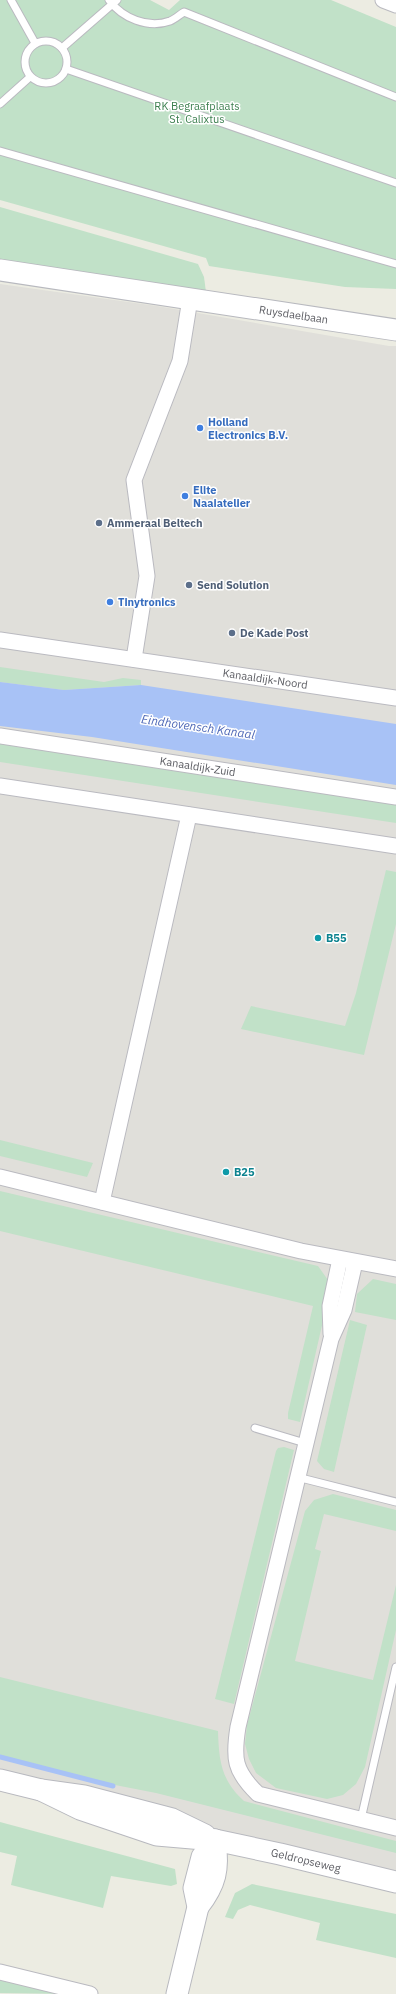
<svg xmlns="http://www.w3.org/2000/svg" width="396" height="1994" viewBox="0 0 396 1994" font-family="'IBM Plex Sans',sans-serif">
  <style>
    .industrial { fill: #e0dfda }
    .green { fill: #c1e1c8 }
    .water { fill: #a8c2f6 }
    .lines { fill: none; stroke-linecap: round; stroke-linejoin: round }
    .stream { stroke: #a8c2f6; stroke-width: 5 }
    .lane-casing { stroke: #babac0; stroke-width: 9 }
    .street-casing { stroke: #babac0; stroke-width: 17 }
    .secondary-casing { stroke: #b8b9bf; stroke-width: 23 }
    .lane { stroke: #fff; stroke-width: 7 }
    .street { stroke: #fff; stroke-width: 15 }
    .secondary { stroke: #fff; stroke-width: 21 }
    .shop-dot { fill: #3f7fe0; stroke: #fff; stroke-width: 1.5 }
    .service-dot { fill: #5c6f8a; stroke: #fff; stroke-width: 1.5 }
    .culture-dot { fill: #0f9aa8; stroke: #fff; stroke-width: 1.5 }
    .labels { text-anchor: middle; stroke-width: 3; stroke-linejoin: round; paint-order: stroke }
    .park-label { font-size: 11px; fill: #3c7f4f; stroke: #fff }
    .street-label { font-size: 11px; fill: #5b5c62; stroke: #fff }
    .shop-label { font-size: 11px; font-weight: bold; fill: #366cbe; stroke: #fff; text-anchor: start }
    .service-label { font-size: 11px; font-weight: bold; fill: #4e5e75; stroke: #fff; text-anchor: start }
    .culture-label { font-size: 11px; font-weight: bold; fill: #0d838f; stroke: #fff; text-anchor: start }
    .water-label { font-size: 12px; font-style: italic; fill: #4e68b7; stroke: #fff }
  </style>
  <rect width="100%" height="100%" fill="#ecece2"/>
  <!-- industrial -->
  <polygon class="industrial" points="0,284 157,306 389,346 396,346 396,1875 0,1783"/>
  <!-- green -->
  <g class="green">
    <polygon points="0,0 150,0 169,10 180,0 331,0 396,27 396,289 345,287 209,266 206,258 0,200"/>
    <polygon points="0,207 198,264 204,277 206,292 0,260"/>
    <polygon points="0,667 104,682 123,678 141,680 141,685 64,690 0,682"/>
    <polygon points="0,743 396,803 396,823 0,762"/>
    <polygon points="386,870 396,872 396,924 364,1055 241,1029 251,1006 345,1026 356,993"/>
    <polygon points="0,1140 93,1163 87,1177 0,1156"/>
    <polygon points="0,1191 318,1266 328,1280 328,1299 300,1422 288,1419 288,1413 313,1306 0,1231"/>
    <polygon points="373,1279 396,1284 396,1320 355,1312 357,1294"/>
    <polygon points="350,1320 367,1325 334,1472 324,1469 317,1461"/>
    <polygon points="284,1447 294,1450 234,1704 215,1699 276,1451 278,1448"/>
    <polygon points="333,1494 396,1510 396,1531 324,1514 315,1549 321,1551 295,1661 373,1680 396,1585 396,1630 365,1767 356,1784 343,1795 327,1799 276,1788 256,1773 249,1759 245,1744 247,1725 305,1511 314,1500"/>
    <path d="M0,1677l218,54c1,30 3,49 26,70l152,40v12l-240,-60 -46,-9 -110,-28z"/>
    <polygon points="0,1822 175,1869 177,1884 171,1886 111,1876 103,1908 11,1885 17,1856 0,1852"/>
    <polygon points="252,1884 396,1914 396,1958 316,1940 320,1923 250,1905 238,1910 233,1919 225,1917 235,1893"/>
    <polygon points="0,1977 69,1994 0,1993"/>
  </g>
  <!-- water -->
  <polygon class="water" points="0,682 64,690 141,685 396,724 396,785 92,737 0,726"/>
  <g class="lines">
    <!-- stream -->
    <polyline class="stream" points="0,1757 113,1786"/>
    <defs>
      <g id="lane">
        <polyline points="11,0 35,43"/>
        <path d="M109,0c13,18 39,29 61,21 5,-2 9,-6 14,-9l212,85"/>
        <circle cx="46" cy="62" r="21"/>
        <polyline points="62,48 117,0"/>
        <polyline points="66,69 396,183"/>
        <polyline points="0,104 30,77"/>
        <polyline points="0,151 396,264"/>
        <polyline points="255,1428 305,1443"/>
        <polyline points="297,1477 396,1502"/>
        <polyline points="361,1819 396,1667"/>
      </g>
      <g id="street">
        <polyline points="383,0 396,5"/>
        <path id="s1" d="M0,640l396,58"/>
        <polyline points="134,659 147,576 134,480 180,361 190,299"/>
        <path id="s2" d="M0,736l396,61"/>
        <polyline points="0,786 396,846"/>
        <polyline points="0,1177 301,1251 396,1269"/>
        <polyline points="102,1202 189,815"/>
        <path d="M355,1262l-11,48 -13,29 -93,388c-5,31 -4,44 20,67l138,34"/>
        <polyline points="331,1334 330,1306 340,1259"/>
        <polyline points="0,1972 90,1994"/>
      </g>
      <g id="secondary">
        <path id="s3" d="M0,270l396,60"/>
        <polyline points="0,1780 41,1790 84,1796 172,1819 205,1835"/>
        <path id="s4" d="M41,1790l39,19 77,26 58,5 65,14 116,28"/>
        <path d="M198,1907c18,-23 21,-38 17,-67"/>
        <polyline points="177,1994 198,1907 194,1888 202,1857 215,1840"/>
      </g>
    </defs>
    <!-- lane casing -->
    <use href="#lane" class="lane-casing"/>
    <!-- street casing -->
    <use href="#street" class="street-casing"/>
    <!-- secondary casing -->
    <use href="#secondary" class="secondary-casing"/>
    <!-- lane -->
    <use href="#lane" class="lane"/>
    <!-- street -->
    <use href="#street" class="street"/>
    <!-- secondary -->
    <use href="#secondary" class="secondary"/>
  </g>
  <!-- markers -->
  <g class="shop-dot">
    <circle cx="200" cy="428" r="4"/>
    <circle cx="185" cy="496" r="4"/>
    <circle cx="110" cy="602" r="4"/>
  </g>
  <g class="service-dot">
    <circle cx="99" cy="523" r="4"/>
    <circle cx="189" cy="585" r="4"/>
    <circle cx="232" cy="633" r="4"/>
  </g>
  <g class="culture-dot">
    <circle cx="318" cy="938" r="4"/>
    <circle cx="226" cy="1172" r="4"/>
  </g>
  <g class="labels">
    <!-- park labels -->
    <g class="park-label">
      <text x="197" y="110">RK Begraafplaats<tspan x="197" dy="13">St. Calixtus</tspan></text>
    </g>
    <!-- street labels -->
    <g class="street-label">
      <text dy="4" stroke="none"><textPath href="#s3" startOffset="297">Ruysdaelbaan</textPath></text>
      <text dy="4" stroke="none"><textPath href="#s1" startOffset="268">Kanaaldijk-Noord</textPath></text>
      <text dy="4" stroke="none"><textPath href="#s2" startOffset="200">Kanaaldijk-Zuid</textPath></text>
      <text dy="4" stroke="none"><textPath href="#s4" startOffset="276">Geldropseweg</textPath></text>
    </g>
    <!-- shop labels -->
    <g class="shop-label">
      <text x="208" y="426">Holland<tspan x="208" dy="13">Electronics B.V.</tspan></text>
      <text x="193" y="494">Elite<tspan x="193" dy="13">Naaiatelier</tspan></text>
      <text x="118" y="606">Tinytronics</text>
    </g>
    <!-- service labels -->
    <g class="service-label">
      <text x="107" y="527">Ammeraal Beltech</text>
      <text x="197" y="589">Send Solution</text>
      <text x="240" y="637">De Kade Post</text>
    </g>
    <!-- culture labels -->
    <g class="culture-label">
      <text x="326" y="942">B55</text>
      <text x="234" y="1176">B25</text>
    </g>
    <!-- water labels -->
    <g class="water-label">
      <text transform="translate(198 727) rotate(8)" y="4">Eindhovensch Kanaal</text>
    </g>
  </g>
</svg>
